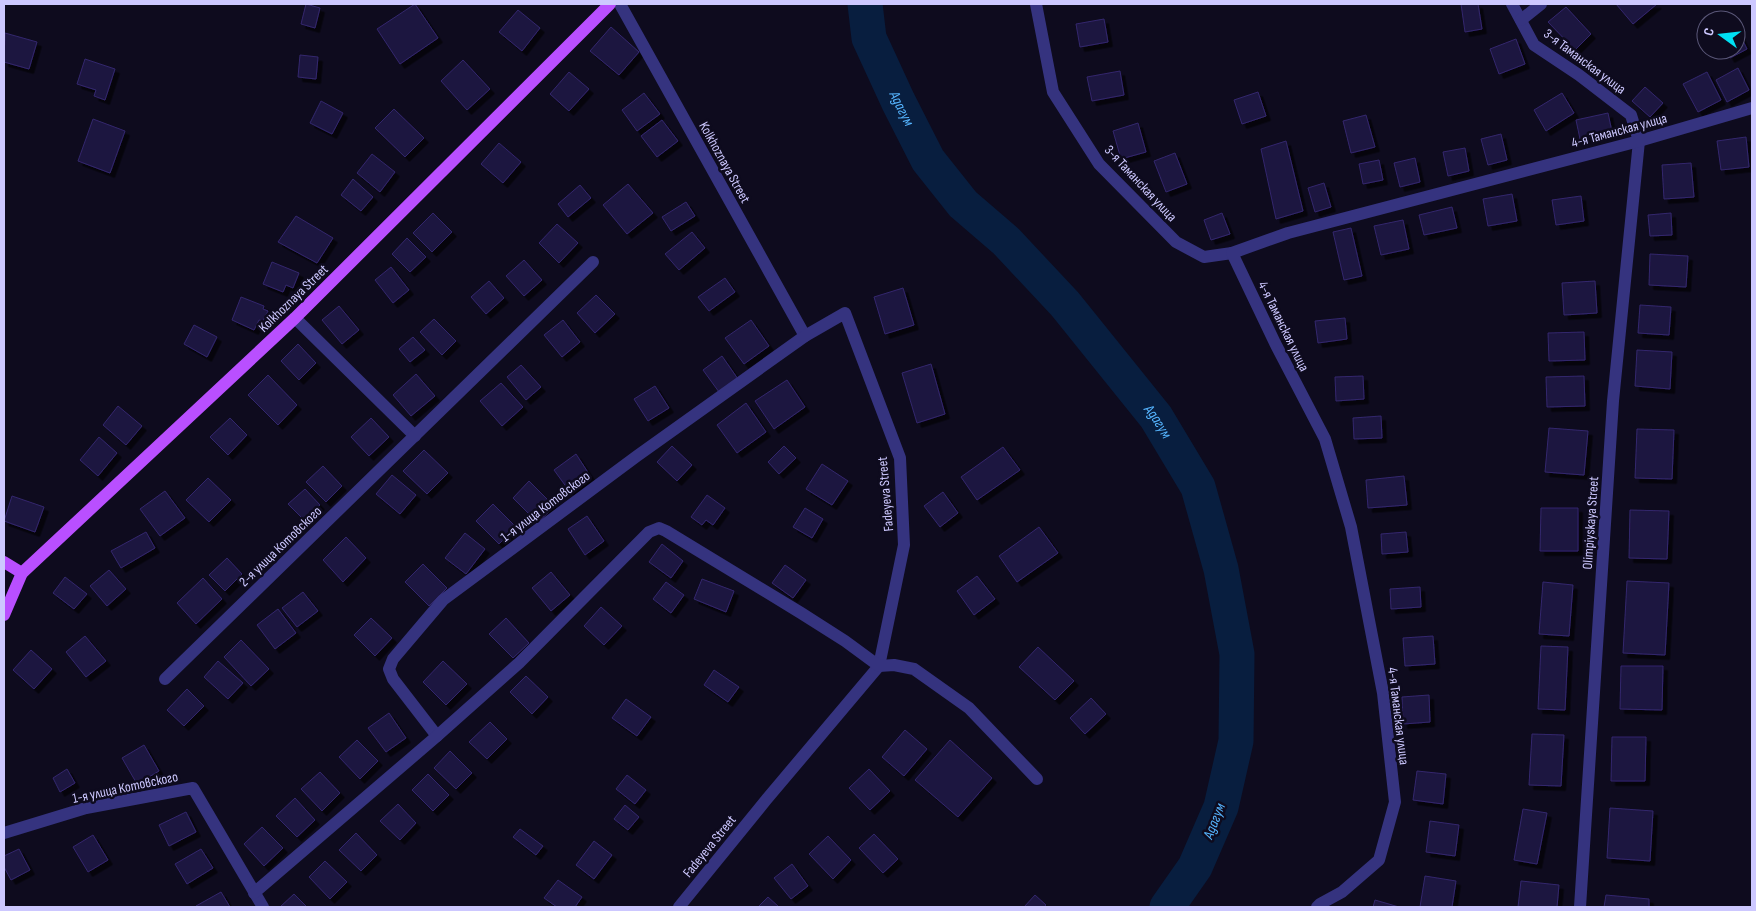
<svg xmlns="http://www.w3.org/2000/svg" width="1756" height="911" viewBox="0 0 1756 911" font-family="'Sofia Sans Condensed',sans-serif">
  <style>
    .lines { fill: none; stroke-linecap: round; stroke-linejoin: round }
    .river { stroke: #081e3f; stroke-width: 35 }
    .building { fill: #1e1640; stroke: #33276d; filter: url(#shadow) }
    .minor { stroke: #35337f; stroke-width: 12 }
    .major { stroke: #b94fff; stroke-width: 12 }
    .labels { text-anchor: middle; stroke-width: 5; stroke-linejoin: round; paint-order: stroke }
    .street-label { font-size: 14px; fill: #cdc8ff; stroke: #0e0b1e }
    .water-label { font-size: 15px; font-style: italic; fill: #56b5ff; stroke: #0e0b1e }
  </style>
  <defs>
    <filter id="shadow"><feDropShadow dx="4.5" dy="4.5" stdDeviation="0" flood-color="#0009"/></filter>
  </defs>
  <rect width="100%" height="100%" fill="#0e0b1e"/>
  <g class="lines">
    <!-- river -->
    <path class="river" id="s1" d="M865,4l4,34 29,63 30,59 35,44 43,37 59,63 91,113 42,70 23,82 16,85 -1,87 -15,66 -26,60 -28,40"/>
  </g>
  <!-- building -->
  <g class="building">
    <polygon points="306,4 320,8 315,28 301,24"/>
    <polygon points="415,4 438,38 400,64 377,29"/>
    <polygon points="1461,4 1478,4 1482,29 1465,32"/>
    <polygon points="1616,4 1657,4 1633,24"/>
    <polygon points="1566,7 1591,34 1575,50 1548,22"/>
    <polygon points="518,10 540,28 522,51 499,32"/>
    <polygon points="1104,19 1108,42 1080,47 1076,24"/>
    <polygon points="611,27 639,52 619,75 590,51"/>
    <polygon points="5,33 37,42 29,69 4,62"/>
    <polygon points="1739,33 1747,49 1730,58 1726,50 1736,50 1736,34"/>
    <polygon points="1516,39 1525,64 1499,74 1490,49"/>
    <polygon points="300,55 318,57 316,79 298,77"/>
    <polygon points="85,59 115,69 105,100 94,96 96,90 77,84"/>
    <polygon points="463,60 490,89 467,110 441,81"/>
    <polygon points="1738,68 1749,90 1727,102 1716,80"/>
    <polygon points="1120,71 1124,95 1092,101 1087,77"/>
    <polygon points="569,72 589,89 569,111 550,94"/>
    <polygon points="1707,72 1721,100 1698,112 1683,84"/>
    <polygon points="1645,87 1663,103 1650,117 1632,101"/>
    <polygon points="1258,92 1266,116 1242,124 1234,100"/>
    <polygon points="644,93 660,114 637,131 622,110"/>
    <polygon points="1562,93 1574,113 1546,131 1534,110"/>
    <polygon points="321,101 343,113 332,134 310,123"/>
    <polygon points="394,109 424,138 405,157 375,128"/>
    <polygon points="1608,113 1612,132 1580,139 1576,120"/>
    <polygon points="1366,115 1375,147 1351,153 1343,121"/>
    <polygon points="93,119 125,131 110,173 78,161"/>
    <polygon points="662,120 678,141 657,157 641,136"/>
    <polygon points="1138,123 1146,152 1121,159 1113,131"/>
    <polygon points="1501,134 1507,160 1488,165 1481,139"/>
    <polygon points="1746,137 1749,167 1721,170 1717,141"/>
    <polygon points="1286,141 1303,211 1276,219 1261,149"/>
    <polygon points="499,143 521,162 503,183 481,164"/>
    <polygon points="1465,148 1469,171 1448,176 1443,152"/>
    <polygon points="1175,153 1187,184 1166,192 1154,161"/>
    <polygon points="372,154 395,172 380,192 357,173"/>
    <polygon points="1415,158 1420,182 1400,187 1394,163"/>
    <polygon points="1379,160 1383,180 1363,184 1359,164"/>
    <polygon points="1691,163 1694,197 1664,199 1662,165"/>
    <polygon points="353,179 373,197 361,211 341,195"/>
    <polygon points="1324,183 1331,207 1315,212 1308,188"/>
    <polygon points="628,184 653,213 627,234 603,205"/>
    <polygon points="580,185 591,198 568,217 558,204"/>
    <polygon points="1512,194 1517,221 1488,226 1483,199"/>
    <polygon points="1581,196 1584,221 1556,225 1552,200"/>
    <polygon points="686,202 695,216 671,231 662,217"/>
    <polygon points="1452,207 1457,228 1424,235 1419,215"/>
    <polygon points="433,213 452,232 432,252 413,233"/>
    <polygon points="1222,213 1230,234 1211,240 1204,220"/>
    <polygon points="1671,213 1672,235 1650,236 1648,215"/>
    <polygon points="296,216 333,238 317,263 278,242"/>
    <polygon points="1403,220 1409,249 1381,255 1374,226"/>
    <polygon points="557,224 578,243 559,263 539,243"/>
    <polygon points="1351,228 1362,276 1344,280 1333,232"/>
    <polygon points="692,232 705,248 679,270 665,254"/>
    <polygon points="407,238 426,257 410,272 392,254"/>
    <polygon points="1650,254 1688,256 1686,287 1649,285"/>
    <polygon points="524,260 542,280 524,296 506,276"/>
    <polygon points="272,262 299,273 293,288 286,285 283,292 263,284"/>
    <polygon points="391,267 409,290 393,303 375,280"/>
    <polygon points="725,278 735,292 709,311 698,297"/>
    <polygon points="489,281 504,298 486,314 471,297"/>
    <polygon points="1595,281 1597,313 1564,315 1562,283"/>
    <polygon points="903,288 914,325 885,334 874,297"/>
    <polygon points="596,295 615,314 595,333 577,313"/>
    <polygon points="241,297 264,306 263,309 268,311 263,321 259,320 254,330 232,320"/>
    <polygon points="1640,305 1671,307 1669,335 1638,333"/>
    <polygon points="339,306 359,330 342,344 322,320"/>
    <polygon points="1345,318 1347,339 1318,343 1315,321"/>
    <polygon points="434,319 456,341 442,355 420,332"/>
    <polygon points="563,320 580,342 562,357 544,335"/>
    <polygon points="751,320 769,346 744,364 725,338"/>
    <polygon points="194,325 217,337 207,357 184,344"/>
    <polygon points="1584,332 1585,360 1549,361 1548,333"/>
    <polygon points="413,337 425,350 410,362 399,349"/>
    <polygon points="298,344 316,363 299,380 281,361"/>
    <polygon points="1637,350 1672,352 1670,389 1635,386"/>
    <polygon points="722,356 738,379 719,392 703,370"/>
    <polygon points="931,364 945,414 917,423 902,373"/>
    <polygon points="521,365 541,387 526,400 507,377"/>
    <polygon points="416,374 435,396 411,416 393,395"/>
    <polygon points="268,375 297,405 278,425 248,395"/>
    <polygon points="1363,376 1364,399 1336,401 1335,377"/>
    <polygon points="1584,376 1585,406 1547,407 1546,377"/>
    <polygon points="787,380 805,407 774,429 755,401"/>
    <polygon points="501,383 523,407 502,426 480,401"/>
    <polygon points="655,386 669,408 648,421 634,399"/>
    <polygon points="746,403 766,432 737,453 717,425"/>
    <polygon points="118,406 142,426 126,445 103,425"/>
    <polygon points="1381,416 1382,438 1354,439 1353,418"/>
    <polygon points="230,418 247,435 228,455 210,437"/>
    <polygon points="371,418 389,437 369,456 351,437"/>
    <polygon points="1549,428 1588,431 1584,475 1545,472"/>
    <polygon points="1637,429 1674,430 1672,479 1635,478"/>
    <polygon points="99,437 117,453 98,476 80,460"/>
    <polygon points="672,446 692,465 677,481 657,462"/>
    <polygon points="784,446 796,458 779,474 768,462"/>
    <polygon points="1003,447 1020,470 977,500 961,477"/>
    <polygon points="424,450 448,473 427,494 403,471"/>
    <polygon points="576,454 591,477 570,492 554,470"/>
    <polygon points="822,464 848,481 832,505 806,489"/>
    <polygon points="323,466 342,486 326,502 306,482"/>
    <polygon points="392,475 416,495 400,514 376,494"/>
    <polygon points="1404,476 1407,505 1368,508 1366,480"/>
    <polygon points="208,478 231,500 209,522 186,500"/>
    <polygon points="529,481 554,506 538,523 513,498"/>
    <polygon points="305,489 320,505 304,520 288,504"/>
    <polygon points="165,491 185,518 160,536 140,509"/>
    <polygon points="943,492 958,513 940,527 924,506"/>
    <polygon points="707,495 725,508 713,525 706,520 702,525 691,517"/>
    <polygon points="12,496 44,507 35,532 4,521"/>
    <polygon points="493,504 516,527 499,544 476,521"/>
    <polygon points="805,508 823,519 812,538 793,527"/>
    <polygon points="1541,508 1578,508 1578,551 1540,551"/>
    <polygon points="1630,510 1669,511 1667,559 1629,558"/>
    <polygon points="587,516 604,541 585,555 568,529"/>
    <polygon points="1039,527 1058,553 1017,582 999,556"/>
    <polygon points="146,532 155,548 121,568 111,551"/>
    <polygon points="1406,532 1408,552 1382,554 1381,534"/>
    <polygon points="465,533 485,549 466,574 445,558"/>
    <polygon points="346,537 366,558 343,582 323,560"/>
    <polygon points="662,544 683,561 671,578 649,562"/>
    <polygon points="227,558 242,574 225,591 209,575"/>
    <polygon points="423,564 447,588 429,606 405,582"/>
    <polygon points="785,565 806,580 793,598 772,583"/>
    <polygon points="109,570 126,589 107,606 90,586"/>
    <polygon points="551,572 570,595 551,611 532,588"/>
    <polygon points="977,576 995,599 974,615 957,591"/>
    <polygon points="65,577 87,594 74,609 53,593"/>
    <polygon points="203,578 222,599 196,624 177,603"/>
    <polygon points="702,579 734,591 726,612 694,599"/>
    <polygon points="1627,581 1669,583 1665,655 1623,653"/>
    <polygon points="666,582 684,595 671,613 653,599"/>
    <polygon points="1543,582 1573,585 1569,636 1539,634"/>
    <polygon points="1420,587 1421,607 1391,609 1390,589"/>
    <polygon points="303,592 318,611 297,627 282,608"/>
    <polygon points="601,607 622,626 604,645 584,626"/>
    <polygon points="278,609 296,633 275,649 257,625"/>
    <polygon points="371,618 392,638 375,656 354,635"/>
    <polygon points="506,618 529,643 513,658 489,634"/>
    <polygon points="85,636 106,661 86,677 66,652"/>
    <polygon points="1433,636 1435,664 1405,666 1403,638"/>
    <polygon points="241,640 269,669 251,686 224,657"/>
    <polygon points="1541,646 1568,647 1565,710 1538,709"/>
    <polygon points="1038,647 1074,681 1055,700 1019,667"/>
    <polygon points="31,650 52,669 34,689 13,670"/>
    <polygon points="218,661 243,683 228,699 204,677"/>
    <polygon points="443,661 467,684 446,705 423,682"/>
    <polygon points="1621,666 1663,666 1662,710 1620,709"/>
    <polygon points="714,670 739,687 728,702 704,685"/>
    <polygon points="526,676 548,697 532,714 510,692"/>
    <polygon points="187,689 204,706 184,726 167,710"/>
    <polygon points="1429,695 1430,722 1403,724 1402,697"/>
    <polygon points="1091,698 1106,714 1085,734 1070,718"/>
    <polygon points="626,699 651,717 637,736 612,718"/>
    <polygon points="389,713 406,738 386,752 368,728"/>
    <polygon points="490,722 507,739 487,759 469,742"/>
    <polygon points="905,730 927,749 904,776 882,757"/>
    <polygon points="1532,734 1564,735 1561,786 1529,785"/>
    <polygon points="1612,737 1646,737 1645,781 1611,781"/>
    <polygon points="357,740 378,761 360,779 339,757"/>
    <polygon points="950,740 992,778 958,817 915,780"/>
    <polygon points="144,745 159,771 137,784 122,758"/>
    <polygon points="450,751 472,773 456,789 434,768"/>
    <polygon points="67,769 75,783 60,792 53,778"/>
    <polygon points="869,769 890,791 870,810 849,788"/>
    <polygon points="1417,771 1446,774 1443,804 1413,800"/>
    <polygon points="320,772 340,793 322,811 301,789"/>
    <polygon points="428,774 449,795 433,811 412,790"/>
    <polygon points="627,775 646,790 635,804 616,789"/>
    <polygon points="295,798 315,820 297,837 276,816"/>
    <polygon points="398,804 416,823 400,840 380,821"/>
    <polygon points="625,805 639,817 628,830 614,819"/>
    <polygon points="1610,808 1653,811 1650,861 1607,858"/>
    <polygon points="1523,809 1547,813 1537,864 1514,860"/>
    <polygon points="186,812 196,832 169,846 159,825"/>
    <polygon points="1430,821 1459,825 1455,856 1426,852"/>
    <polygon points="262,827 283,848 264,866 244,844"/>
    <polygon points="520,829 543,846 536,855 513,837"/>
    <polygon points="356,833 377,855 361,871 339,850"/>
    <polygon points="874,834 898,859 883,873 859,848"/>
    <polygon points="93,835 108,860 88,872 73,847"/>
    <polygon points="828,836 851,860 833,879 809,854"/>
    <polygon points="594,841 612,855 594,879 576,865"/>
    <polygon points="19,849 30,870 11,880 4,867 4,856"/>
    <polygon points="201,849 213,868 187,884 175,864"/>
    <polygon points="325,861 347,882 330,899 309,877"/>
    <polygon points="792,864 808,886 791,899 774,878"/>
    <polygon points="1425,876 1456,881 1452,907 1420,907"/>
    <polygon points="558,880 582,897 575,907 557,907 544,898"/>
    <polygon points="1521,881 1559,885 1557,907 1518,907"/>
    <polygon points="221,892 230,907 196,907 196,906"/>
    <polygon points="294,894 307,907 280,907"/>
    <polygon points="1035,895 1046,905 1044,907 1024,907"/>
    <polygon points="1606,895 1649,899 1649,907 1604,907"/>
    <polygon points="768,897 779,907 758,907"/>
    <polygon points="1375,900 1399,907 1373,907"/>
  </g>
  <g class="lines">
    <!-- minor -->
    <g class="minor">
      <polyline points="620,4 805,336"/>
      <polyline points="1036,4 1053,92 1099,164 1176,242 1204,257 1232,253"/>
      <polyline points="1512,4 1534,45 1579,75 1631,115 1639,141 1613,401 1580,907"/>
      <polyline points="1521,20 1541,4"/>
      <polyline points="295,318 415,436"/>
      <polyline points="165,679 593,262"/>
      <polyline points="437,736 393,679 389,669 393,659 443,600 637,456 805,336 845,313 900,458 904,545 879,666 766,800 679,907"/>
      <polyline points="4,833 86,808 193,788 263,907"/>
      <polyline points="254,893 437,736 519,663 649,532 659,528 666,531 801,613 845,641 879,666 894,665 914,669 969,708 1037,779"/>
      <polyline points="1317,907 1320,904 1342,892 1379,860 1395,802 1383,693 1351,527 1325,439 1275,343 1232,253 1288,233 1639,141 1752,108"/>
    </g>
    <!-- major -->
    <g class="major">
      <polyline points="4,562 22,573"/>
      <polyline points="4,615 22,573 295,318 610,4"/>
    </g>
  </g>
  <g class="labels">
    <!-- street labels -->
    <g class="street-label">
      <text transform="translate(1585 61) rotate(37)" y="5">3-я Таманская улица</text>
      <text transform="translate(1619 130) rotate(-15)" y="5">4-я Таманская улица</text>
      <text transform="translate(725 162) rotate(61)" y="5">Kolkhoznaya Street</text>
      <text transform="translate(1141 183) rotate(47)" y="5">3-я Таманская улица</text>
      <text transform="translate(293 298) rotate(-44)" y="5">Kolkhoznaya Street</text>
      <text transform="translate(1284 326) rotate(64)" y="5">4-я Таманская улица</text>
      <text transform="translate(885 494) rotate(-95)" y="5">Fadeyeva Street</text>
      <text transform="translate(545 506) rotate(-37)" y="5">1-я улица Котовского</text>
      <text transform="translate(1590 523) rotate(-86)" y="5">Olimpiyskaya Street</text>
      <text transform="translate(280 546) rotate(-44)" y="5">2-я улица Котовского</text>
      <text transform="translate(1399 716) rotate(83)" y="5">4-я Таманская улица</text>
      <text transform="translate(125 787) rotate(-12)" y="5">1-я улица Котовского</text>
      <text transform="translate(709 846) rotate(-51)" y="5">Fadeyeva Street</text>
    </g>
    <!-- water labels -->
    <g class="water-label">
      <text dy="5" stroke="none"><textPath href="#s1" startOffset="112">Адагум</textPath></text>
      <text dy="5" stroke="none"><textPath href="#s1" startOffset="519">Адагум</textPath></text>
      <text transform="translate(1214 821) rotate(-69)" y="5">Адагум</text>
    </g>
  </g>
  <!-- border -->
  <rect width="1756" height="911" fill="none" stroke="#cdc8ff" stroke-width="10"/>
  <!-- north arrow -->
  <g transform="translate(1721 35) rotate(285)"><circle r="24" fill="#0e0b1e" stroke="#5a5778"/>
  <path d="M0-4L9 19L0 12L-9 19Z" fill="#00e0f3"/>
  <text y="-8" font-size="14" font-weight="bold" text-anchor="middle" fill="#cdc8ff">С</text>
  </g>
</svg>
